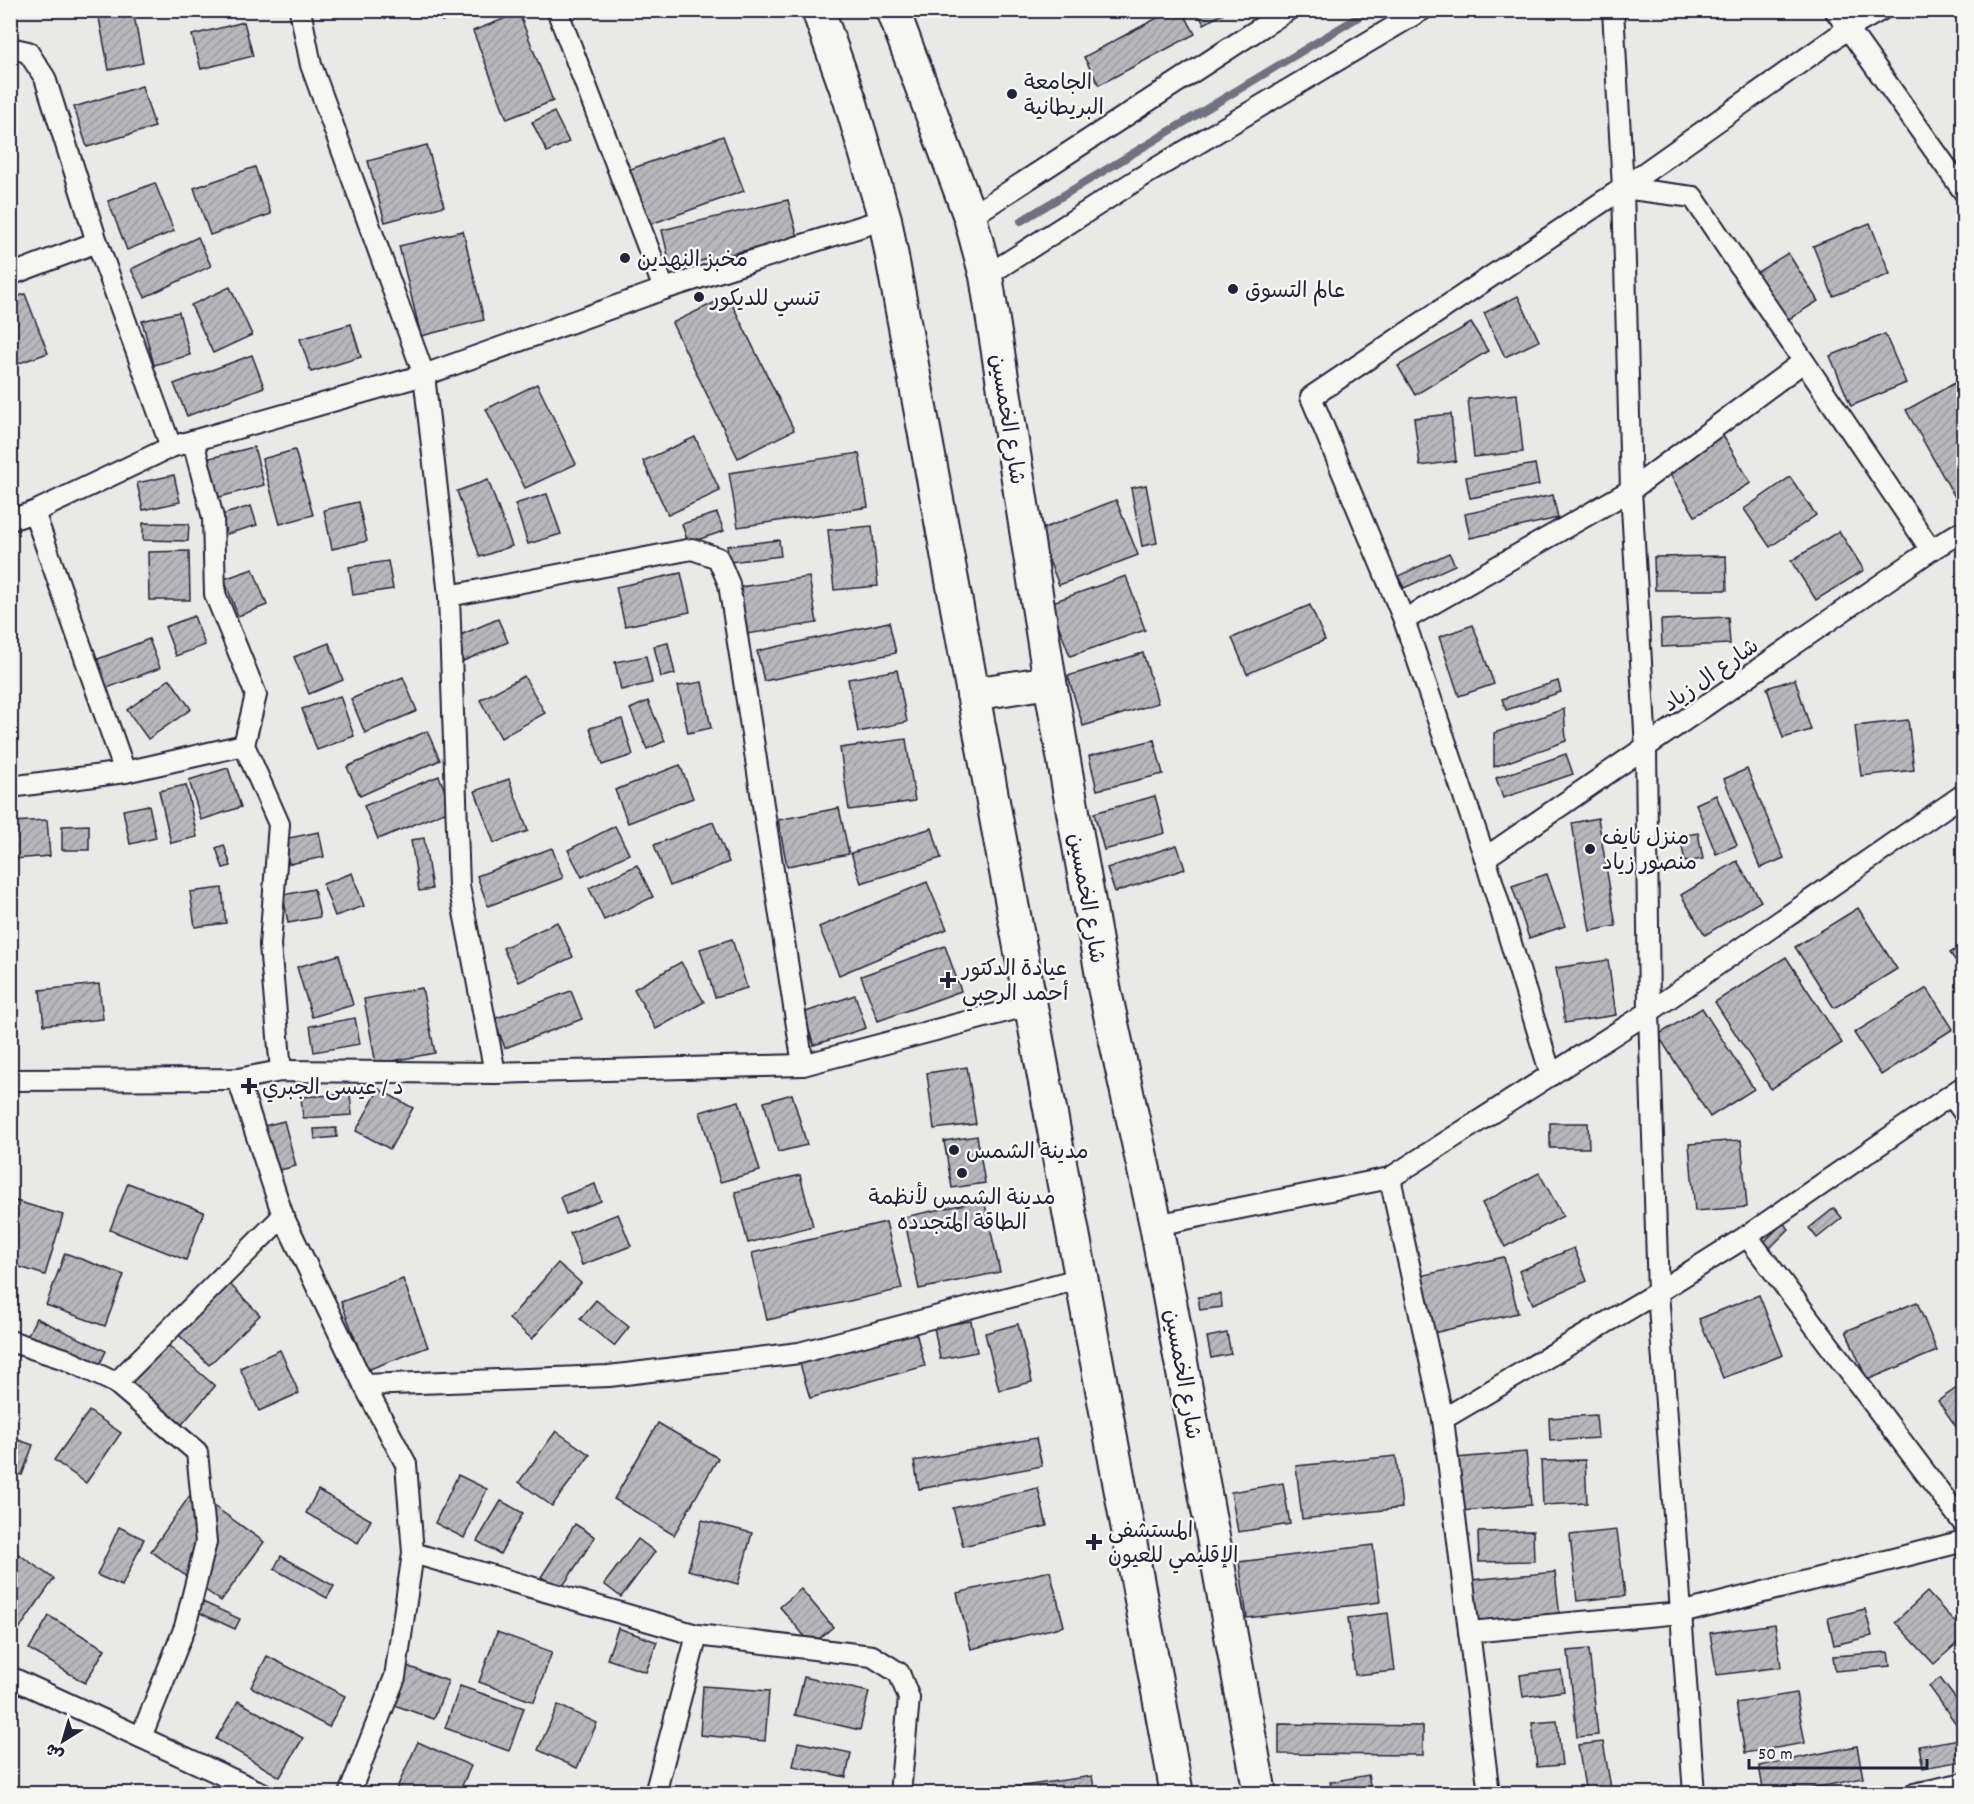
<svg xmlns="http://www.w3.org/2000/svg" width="1974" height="1804" viewBox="0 0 1974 1804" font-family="Dekko,'Playpen Sans Arabic',sans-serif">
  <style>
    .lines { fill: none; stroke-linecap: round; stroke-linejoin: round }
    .stream { stroke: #71717f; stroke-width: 8 }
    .building { fill: url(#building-hatch); stroke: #22223b; stroke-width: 1.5 }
    .minor-casing { stroke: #22223b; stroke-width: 24 }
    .primary-casing { stroke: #22223b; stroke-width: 36 }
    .minor { stroke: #f6f6f2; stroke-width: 20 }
    .primary { stroke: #f6f6f2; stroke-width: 32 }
    .poi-dot { fill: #22223b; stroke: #f6f6f2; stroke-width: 2 }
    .labels { text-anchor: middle; stroke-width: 5; stroke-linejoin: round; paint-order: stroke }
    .poi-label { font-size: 22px; fill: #22223b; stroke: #f6f6f2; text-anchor: start }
    .street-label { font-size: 22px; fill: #22223b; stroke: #f6f6f2 }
  </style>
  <defs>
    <pattern id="building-hatch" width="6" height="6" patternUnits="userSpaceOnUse" patternTransform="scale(1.5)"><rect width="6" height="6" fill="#b8b8bc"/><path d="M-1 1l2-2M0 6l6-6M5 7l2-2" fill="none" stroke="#9e9ea2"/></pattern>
  </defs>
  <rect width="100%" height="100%" fill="#e9e9e7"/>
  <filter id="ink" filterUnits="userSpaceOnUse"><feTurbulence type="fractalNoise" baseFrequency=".0167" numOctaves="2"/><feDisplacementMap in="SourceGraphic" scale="12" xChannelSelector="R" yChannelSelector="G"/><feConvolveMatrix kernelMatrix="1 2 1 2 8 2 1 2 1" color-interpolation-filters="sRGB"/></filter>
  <g filter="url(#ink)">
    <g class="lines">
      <!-- stream -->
      <polyline class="stream" points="1021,221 1370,10"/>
    </g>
    <!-- building -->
    <g class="building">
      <polygon points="111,10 133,10 143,63 109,70 98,13"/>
      <polygon points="439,10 479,10 442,21"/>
      <polygon points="1172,10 1182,10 1195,34 1099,85 1084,57"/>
      <polygon points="1196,10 1226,10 1226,12 1204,24"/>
      <polygon points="519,13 553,101 507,119 473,31"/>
      <polygon points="244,22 253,56 201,69 192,35"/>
      <polygon points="142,86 155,127 87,147 74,107"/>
      <polygon points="554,112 569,142 547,152 532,122"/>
      <polygon points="723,136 744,191 648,225 628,170"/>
      <polygon points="427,145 444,206 385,222 368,161"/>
      <polygon points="255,167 271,214 210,235 194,188"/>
      <polygon points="155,183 174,231 127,250 108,201"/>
      <polygon points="788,200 798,238 671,268 662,230"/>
      <polygon points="1870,223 1890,274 1833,296 1813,246"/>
      <polygon points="463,231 484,320 421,336 399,246"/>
      <polygon points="198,237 211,266 145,297 131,269"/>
      <polygon points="1788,253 1818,301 1786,321 1756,273"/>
      <polygon points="230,287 252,335 213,353 191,305"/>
      <polygon points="25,294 48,353 11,366 10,299"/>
      <polygon points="728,296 794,430 738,458 672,323"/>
      <polygon points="1518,296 1539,341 1505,357 1484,313"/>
      <polygon points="179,312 190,355 154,365 142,321"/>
      <polygon points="1471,323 1488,351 1415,395 1398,366"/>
      <polygon points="351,324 361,357 311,372 300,339"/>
      <polygon points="1885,334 1906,383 1851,406 1830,356"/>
      <polygon points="252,355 264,387 187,416 174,384"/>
      <polygon points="1964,378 1964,495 1956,499 1906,410"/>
      <polygon points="537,384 576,464 525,488 486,409"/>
      <polygon points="1517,394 1523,452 1474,457 1468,399"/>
      <polygon points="1451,414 1456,461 1420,466 1414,418"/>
      <polygon points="1716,424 1751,483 1695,516 1660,458"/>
      <polygon points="695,437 720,491 668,515 643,461"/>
      <polygon points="254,447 264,485 216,498 206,459"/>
      <polygon points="295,450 313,515 280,524 262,459"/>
      <polygon points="859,453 868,507 738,527 729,473"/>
      <polygon points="1535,464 1539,485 1470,498 1466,477"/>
      <polygon points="174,475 180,502 143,510 137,483"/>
      <polygon points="1790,477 1816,515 1770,547 1744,509"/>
      <polygon points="488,480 512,546 480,557 457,491"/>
      <polygon points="1146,485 1157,543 1142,546 1131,488"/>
      <polygon points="547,494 561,534 528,544 515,504"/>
      <polygon points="1553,495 1558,518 1470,538 1465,514"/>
      <polygon points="1116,500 1138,555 1059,585 1037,531"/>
      <polygon points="358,502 367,541 332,549 324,510"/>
      <polygon points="251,506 257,525 227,534 221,515"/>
      <polygon points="717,513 724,531 688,543 682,524"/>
      <polygon points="143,523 189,524 188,541 143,540"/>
      <polygon points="872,526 878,586 834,590 828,530"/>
      <polygon points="1839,531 1864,570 1816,600 1791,561"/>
      <polygon points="779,540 781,556 729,562 727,546"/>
      <polygon points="189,551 190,600 149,600 148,552"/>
      <polygon points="1449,553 1455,565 1404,588 1398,576"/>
      <polygon points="1726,556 1727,590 1655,590 1654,557"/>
      <polygon points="388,561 393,589 353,595 349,567"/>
      <polygon points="253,569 267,605 238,616 224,579"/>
      <polygon points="681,573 690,612 625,626 616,587"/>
      <polygon points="1126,576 1145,630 1070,656 1050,603"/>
      <polygon points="809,577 817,623 747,634 740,587"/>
      <polygon points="1310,605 1325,640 1247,674 1232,638"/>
      <polygon points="194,616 205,645 176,656 165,627"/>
      <polygon points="1728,617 1730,644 1662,647 1661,620"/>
      <polygon points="498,619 508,642 461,662 451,639"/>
      <polygon points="889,622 896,653 764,681 757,651"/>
      <polygon points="1473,625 1494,684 1459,696 1439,637"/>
      <polygon points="149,639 160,668 99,691 88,663"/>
      <polygon points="329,643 343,680 309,694 294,657"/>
      <polygon points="668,643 675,674 661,677 654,646"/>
      <polygon points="1143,653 1158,703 1083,726 1068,676"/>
      <polygon points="646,656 652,683 621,690 615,662"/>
      <polygon points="897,670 907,722 858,732 848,679"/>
      <polygon points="524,676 545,713 501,738 480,700"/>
      <polygon points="403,677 417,711 365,733 351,699"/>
      <polygon points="170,679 191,709 148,739 127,710"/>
      <polygon points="1795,679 1811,730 1783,738 1767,688"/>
      <polygon points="1558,681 1561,692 1506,710 1502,699"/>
      <polygon points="702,682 711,728 688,733 678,686"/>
      <polygon points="340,696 354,736 317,750 302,709"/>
      <polygon points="648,701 665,741 647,749 630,709"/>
      <polygon points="1564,709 1566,741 1494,767 1494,733"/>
      <polygon points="622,719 633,755 602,765 590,728"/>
      <polygon points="1908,720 1914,770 1861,776 1855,726"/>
      <polygon points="427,731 440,760 360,796 347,767"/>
      <polygon points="906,739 915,801 849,810 840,748"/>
      <polygon points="1154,740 1163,774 1097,790 1089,756"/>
      <polygon points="1566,754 1573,774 1503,798 1496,778"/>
      <polygon points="680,765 693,798 628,823 615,790"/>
      <polygon points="228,768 241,807 201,820 189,780"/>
      <polygon points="1747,769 1784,858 1760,868 1724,779"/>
      <polygon points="439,776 452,809 378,839 364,806"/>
      <polygon points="509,779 528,831 494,843 475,791"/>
      <polygon points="186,785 197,837 171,843 159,791"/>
      <polygon points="1716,795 1737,845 1716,854 1696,804"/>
      <polygon points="1155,796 1165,833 1104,850 1094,813"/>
      <polygon points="149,805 156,838 130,844 123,810"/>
      <polygon points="839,808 849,854 787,866 778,820"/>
      <polygon points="1598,818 1616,926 1590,931 1572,823"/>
      <polygon points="47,820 50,856 14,859 11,822"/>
      <polygon points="713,822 729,862 670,886 654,845"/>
      <polygon points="89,825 89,850 62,850 62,826"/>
      <polygon points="615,826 629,854 582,877 568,850"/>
      <polygon points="932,828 941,858 861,883 851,853"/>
      <polygon points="319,832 324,857 289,864 284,839"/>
      <polygon points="1698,833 1703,859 1685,862 1680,836"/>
      <polygon points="424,838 432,889 419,891 411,840"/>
      <polygon points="224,845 231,866 223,868 216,848"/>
      <polygon points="1177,845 1185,869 1115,892 1107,868"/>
      <polygon points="552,848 563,878 488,906 477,876"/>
      <polygon points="1737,861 1761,901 1705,935 1681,895"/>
      <polygon points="637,865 653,897 604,920 589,888"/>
      <polygon points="352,873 364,906 335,916 323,884"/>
      <polygon points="1547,874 1565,926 1529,938 1512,886"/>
      <polygon points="927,882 947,929 839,975 819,927"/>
      <polygon points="222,888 226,923 195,927 190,892"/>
      <polygon points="314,889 320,917 288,923 283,895"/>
      <polygon points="1858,908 1897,969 1834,1008 1795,947"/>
      <polygon points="557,922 573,957 519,982 503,948"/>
      <polygon points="732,939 747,988 715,997 700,949"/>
      <polygon points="1964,944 1964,972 1950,953"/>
      <polygon points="945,946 961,991 878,1021 861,976"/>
      <polygon points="339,955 353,1005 312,1017 297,967"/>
      <polygon points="1786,957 1842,1043 1771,1089 1715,1002"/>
      <polygon points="1608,960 1616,1015 1565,1023 1556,968"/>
      <polygon points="681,962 704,1002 656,1029 634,989"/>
      <polygon points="99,984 103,1019 44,1025 40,990"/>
      <polygon points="422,988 435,1053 376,1064 364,999"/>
      <polygon points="1927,988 1953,1029 1881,1075 1854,1033"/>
      <polygon points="571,991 582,1019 505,1048 494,1019"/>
      <polygon points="855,995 866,1028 814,1045 803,1013"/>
      <polygon points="1702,1008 1754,1089 1710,1117 1658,1035"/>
      <polygon points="355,1018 360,1044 314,1052 310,1026"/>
      <polygon points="967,1067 976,1124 934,1129 927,1073"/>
      <polygon points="379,1089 413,1108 390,1149 356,1131"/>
      <polygon points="350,1094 352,1115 303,1118 301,1097"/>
      <polygon points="792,1094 807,1145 778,1152 764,1102"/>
      <polygon points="739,1101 760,1171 720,1182 700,1112"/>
      <polygon points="284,1121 296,1166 268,1173 256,1128"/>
      <polygon points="1550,1123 1588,1123 1589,1148 1550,1148"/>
      <polygon points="336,1128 337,1137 315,1139 314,1129"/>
      <polygon points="977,1136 985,1183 952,1188 944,1141"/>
      <polygon points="1741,1140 1747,1207 1695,1211 1689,1144"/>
      <polygon points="1539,1173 1563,1216 1505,1247 1482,1203"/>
      <polygon points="800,1175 813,1226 748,1243 735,1192"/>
      <polygon points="128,1183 204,1212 186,1260 110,1230"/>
      <polygon points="595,1184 601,1201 566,1214 560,1197"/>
      <polygon points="984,1200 1000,1272 919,1289 904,1217"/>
      <polygon points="16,1201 63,1215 45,1275 10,1264 10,1220"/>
      <polygon points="1834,1208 1842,1218 1817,1238 1809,1228"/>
      <polygon points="618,1214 631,1246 582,1265 570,1233"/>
      <polygon points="886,1222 902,1289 767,1320 752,1253"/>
      <polygon points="1783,1223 1789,1229 1768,1250 1762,1244"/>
      <polygon points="1574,1248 1587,1281 1533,1304 1519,1271"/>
      <polygon points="65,1253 124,1275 105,1326 46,1305"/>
      <polygon points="1504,1257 1518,1313 1433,1333 1420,1276"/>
      <polygon points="558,1263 581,1283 532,1339 509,1319"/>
      <polygon points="219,1273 260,1315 209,1365 168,1324"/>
      <polygon points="403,1279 428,1347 367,1370 341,1302"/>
      <polygon points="1221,1294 1222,1307 1200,1310 1198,1297"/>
      <polygon points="1759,1295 1783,1355 1723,1378 1699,1319"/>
      <polygon points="596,1300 629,1327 614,1346 580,1319"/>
      <polygon points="1917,1302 1937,1351 1867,1380 1846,1331"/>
      <polygon points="36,1318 106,1351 95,1374 25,1341"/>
      <polygon points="971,1321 977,1352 940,1359 934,1327"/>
      <polygon points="1018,1324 1032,1382 999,1390 985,1333"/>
      <polygon points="914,1325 925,1366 810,1398 798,1357"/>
      <polygon points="1227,1333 1231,1354 1211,1358 1207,1337"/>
      <polygon points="164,1342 215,1386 178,1429 127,1385"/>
      <polygon points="280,1350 299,1393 259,1411 240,1368"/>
      <polygon points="10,1370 18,1372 10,1394"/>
      <polygon points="1964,1383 1964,1438 1938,1401"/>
      <polygon points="89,1411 121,1433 86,1483 54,1460"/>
      <polygon points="1596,1415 1598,1438 1550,1441 1549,1418"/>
      <polygon points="658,1423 718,1458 674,1535 614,1499"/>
      <polygon points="556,1431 590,1455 552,1506 519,1482"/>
      <polygon points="10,1437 33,1445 22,1475 10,1471"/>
      <polygon points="1036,1438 1042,1466 919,1489 914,1461"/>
      <polygon points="1526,1452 1531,1505 1461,1511 1456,1458"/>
      <polygon points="1396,1456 1402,1508 1302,1519 1296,1466"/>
      <polygon points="1585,1460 1587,1503 1543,1505 1541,1461"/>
      <polygon points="458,1475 487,1489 464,1538 435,1523"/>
      <polygon points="1283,1483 1290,1524 1238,1532 1231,1492"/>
      <polygon points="1038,1488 1047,1526 963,1546 953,1508"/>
      <polygon points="318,1490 371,1520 358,1543 306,1513"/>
      <polygon points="193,1491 264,1542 221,1601 151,1551"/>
      <polygon points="501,1501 523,1513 500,1554 477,1541"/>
      <polygon points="702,1520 752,1533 738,1584 688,1570"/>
      <polygon points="575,1524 595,1537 561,1589 541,1577"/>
      <polygon points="119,1527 144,1539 122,1586 97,1575"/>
      <polygon points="1617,1530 1625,1596 1577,1601 1570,1535"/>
      <polygon points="1533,1531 1534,1561 1479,1562 1478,1532"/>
      <polygon points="638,1539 655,1552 621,1597 604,1584"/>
      <polygon points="1373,1545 1380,1602 1247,1618 1239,1562"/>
      <polygon points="10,1548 54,1579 10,1642"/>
      <polygon points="281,1556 334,1586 327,1598 274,1569"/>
      <polygon points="1050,1571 1064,1626 971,1649 957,1593"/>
      <polygon points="1555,1572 1560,1618 1478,1626 1472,1580"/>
      <polygon points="801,1589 833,1627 812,1645 780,1607"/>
      <polygon points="1927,1592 1964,1632 1964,1637 1934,1664 1895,1622"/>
      <polygon points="194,1598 240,1619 235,1629 189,1608"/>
      <polygon points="1865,1609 1872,1636 1834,1645 1828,1618"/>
      <polygon points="1388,1613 1395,1671 1355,1675 1348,1618"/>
      <polygon points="49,1616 105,1649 85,1683 29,1649"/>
      <polygon points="1775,1624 1781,1667 1717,1675 1710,1633"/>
      <polygon points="618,1628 657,1642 646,1672 607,1659"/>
      <polygon points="497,1632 552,1652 534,1702 479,1682"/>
      <polygon points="1589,1649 1598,1735 1577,1737 1568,1651"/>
      <polygon points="1888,1652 1890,1666 1835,1671 1833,1656"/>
      <polygon points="267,1656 345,1696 329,1727 251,1687"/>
      <polygon points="393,1661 448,1681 434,1719 380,1700"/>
      <polygon points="1561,1670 1564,1691 1523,1697 1520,1675"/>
      <polygon points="804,1677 869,1692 860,1730 795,1715"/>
      <polygon points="1940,1678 1964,1710 1964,1735 1929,1686"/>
      <polygon points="460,1686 524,1708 509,1751 445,1728"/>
      <polygon points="703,1686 769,1691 765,1741 700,1735"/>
      <polygon points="1796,1693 1805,1743 1745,1753 1736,1703"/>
      <polygon points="238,1701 303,1738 280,1777 216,1739"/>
      <polygon points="558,1705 597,1723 577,1768 538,1750"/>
      <polygon points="1557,1721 1562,1765 1537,1767 1532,1723"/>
      <polygon points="1279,1724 1423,1726 1423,1755 1279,1754"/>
      <polygon points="1959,1739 1963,1761 1923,1768 1919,1746"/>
      <polygon points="418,1742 471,1766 458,1794 394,1794"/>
      <polygon points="798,1742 851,1753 846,1777 793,1766"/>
      <polygon points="1603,1742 1612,1794 1586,1794 1578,1745"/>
      <polygon points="1857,1746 1863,1778 1785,1794 1764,1794 1759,1766"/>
      <polygon points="1368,1775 1372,1794 1333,1794 1330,1782"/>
      <polygon points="1092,1776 1095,1794 974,1793"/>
    </g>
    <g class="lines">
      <defs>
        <g id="minor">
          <polyline points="300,10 311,65 424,375 449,596 459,886 495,1073"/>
          <polyline points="557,10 664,289"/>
          <polyline points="1613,10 1623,188 1631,490 1646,748 1649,1012 1658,1292 1694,1794"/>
          <polyline points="1835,10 1964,192"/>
          <polyline points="10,48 28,52 45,78 97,242 171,447"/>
          <polyline points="1623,188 1693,197 1931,550"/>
          <polyline points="970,217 1288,10"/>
          <polyline points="10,275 97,242"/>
          <polyline points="986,276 1138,179 1422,10"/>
          <polyline points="193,441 213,518 215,594 256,695 244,745 279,824 270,945 281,1071"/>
          <polyline points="34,512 125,772"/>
          <polyline points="10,520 34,512 171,447 424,375 664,289 885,219"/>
          <polyline points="449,596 692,549 718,558 729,584 803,1065"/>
          <polyline points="1404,620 1631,490 1803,362"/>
          <polyline points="10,787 125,772 244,745"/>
          <polyline points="1485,858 1931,550 1964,530"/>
          <polyline points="1551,1075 1485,858 1404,620 1311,397 1623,188 1849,28 1881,10"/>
          <polyline points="238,1079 283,1216 364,1385 406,1464 413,1553 395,1677 349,1794"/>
          <polyline points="10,1080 238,1079 281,1071 495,1073 803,1065 1030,1005"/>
          <polyline points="1951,1095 1964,1113"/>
          <polyline points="1390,1178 1443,1419 1489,1794"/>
          <polyline points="1156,1225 1390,1178 1649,1012 1964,794"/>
          <polyline points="1747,1236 1964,1524"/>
          <polyline points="10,1341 65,1359 116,1383 197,1452 206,1542 185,1627 141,1737"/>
          <polyline points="116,1383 283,1216"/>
          <polyline points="364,1385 609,1376 799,1353 1082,1278"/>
          <polyline points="1443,1419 1658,1292 1747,1236 1964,1086"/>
          <polyline points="413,1553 697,1635 872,1656 899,1673 909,1698 900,1794"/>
          <polyline points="1469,1632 1681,1613 1964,1541"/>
          <polyline points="10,1677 264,1794"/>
          <polyline points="655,1794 697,1635"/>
          <polyline points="1914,1794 1964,1783"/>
        </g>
        <g id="primary">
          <polyline points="818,10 850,100 885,219 1177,1794"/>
          <polyline points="893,10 970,217 986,276 1050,682 1104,987 1156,1225 1260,1794"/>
          <polyline points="973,694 1050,682"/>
        </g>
      </defs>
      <!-- minor casing -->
      <use href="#minor" class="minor-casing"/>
      <!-- primary casing -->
      <use href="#primary" class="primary-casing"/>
      <!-- minor -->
      <use href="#minor" class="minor"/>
      <!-- primary -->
      <use href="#primary" class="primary"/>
    </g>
  </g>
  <!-- markers -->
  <g class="poi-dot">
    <circle cx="1012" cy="94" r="6"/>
    <circle cx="625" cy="258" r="6"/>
    <circle cx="1233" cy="289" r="6"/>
    <circle cx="699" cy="297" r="6"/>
    <circle cx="1590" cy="849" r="6"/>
    <path d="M945 971h6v6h6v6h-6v6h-6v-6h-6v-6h6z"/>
    <path d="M246 1077h6v6h6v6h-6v6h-6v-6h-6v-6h6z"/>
    <circle cx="954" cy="1150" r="6"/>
    <circle cx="962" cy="1173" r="6"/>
    <path d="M1091 1533h6v6h6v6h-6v6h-6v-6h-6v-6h6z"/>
  </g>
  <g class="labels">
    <!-- poi labels -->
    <g class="poi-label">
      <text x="1024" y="89">الجامعة<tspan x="1024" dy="25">البريطانية</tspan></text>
      <text x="637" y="266">مخبز النهدين</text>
      <text x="1245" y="297">عالم التسوق</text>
      <text x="711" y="305">تنسي للديكور</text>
      <text x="1602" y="844">منزل نايف<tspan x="1602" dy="25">منصور زياد</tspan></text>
      <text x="962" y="975">عيادة الدكتور<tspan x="962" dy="25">أحمد الرحبي</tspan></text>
      <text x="262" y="1094">د / عيسى الجبري</text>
      <text x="966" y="1158">مدينة الشمس</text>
      <text x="962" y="1204" text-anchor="middle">مدينة الشمس لأنظمة<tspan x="962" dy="25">الطاقة المتجدده</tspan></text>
      <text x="1108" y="1537">المستشفى<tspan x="1108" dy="25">الإقليمي للعيون</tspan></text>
    </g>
    <!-- street labels -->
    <g class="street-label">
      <text transform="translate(1009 419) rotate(81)" y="8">شارع الخمسين</text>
      <text transform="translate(1710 674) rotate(-35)" y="8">شارع ال زياد</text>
      <text transform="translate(1088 898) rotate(80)" y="8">شارع الخمسين</text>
      <text transform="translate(1184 1374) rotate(80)" y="8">شارع الخمسين</text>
    </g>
  </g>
  <!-- margin -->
  <rect width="1974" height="1804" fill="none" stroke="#f6f6f2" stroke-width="36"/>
  <rect x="18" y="18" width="1938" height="1768" fill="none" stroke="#22223b" stroke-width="2" filter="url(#ink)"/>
  <!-- north arrow -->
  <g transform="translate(63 1741) rotate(217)" stroke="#f6f6f2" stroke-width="4.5" paint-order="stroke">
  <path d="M0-4.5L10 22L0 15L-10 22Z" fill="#22223b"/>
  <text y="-9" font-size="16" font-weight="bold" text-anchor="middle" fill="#22223b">ش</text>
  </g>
  <!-- scale -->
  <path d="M1749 1759v9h178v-9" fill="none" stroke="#22223b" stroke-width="3"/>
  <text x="1758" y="1759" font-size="18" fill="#22223b" stroke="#f6f6f2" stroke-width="4.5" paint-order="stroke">50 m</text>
</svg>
